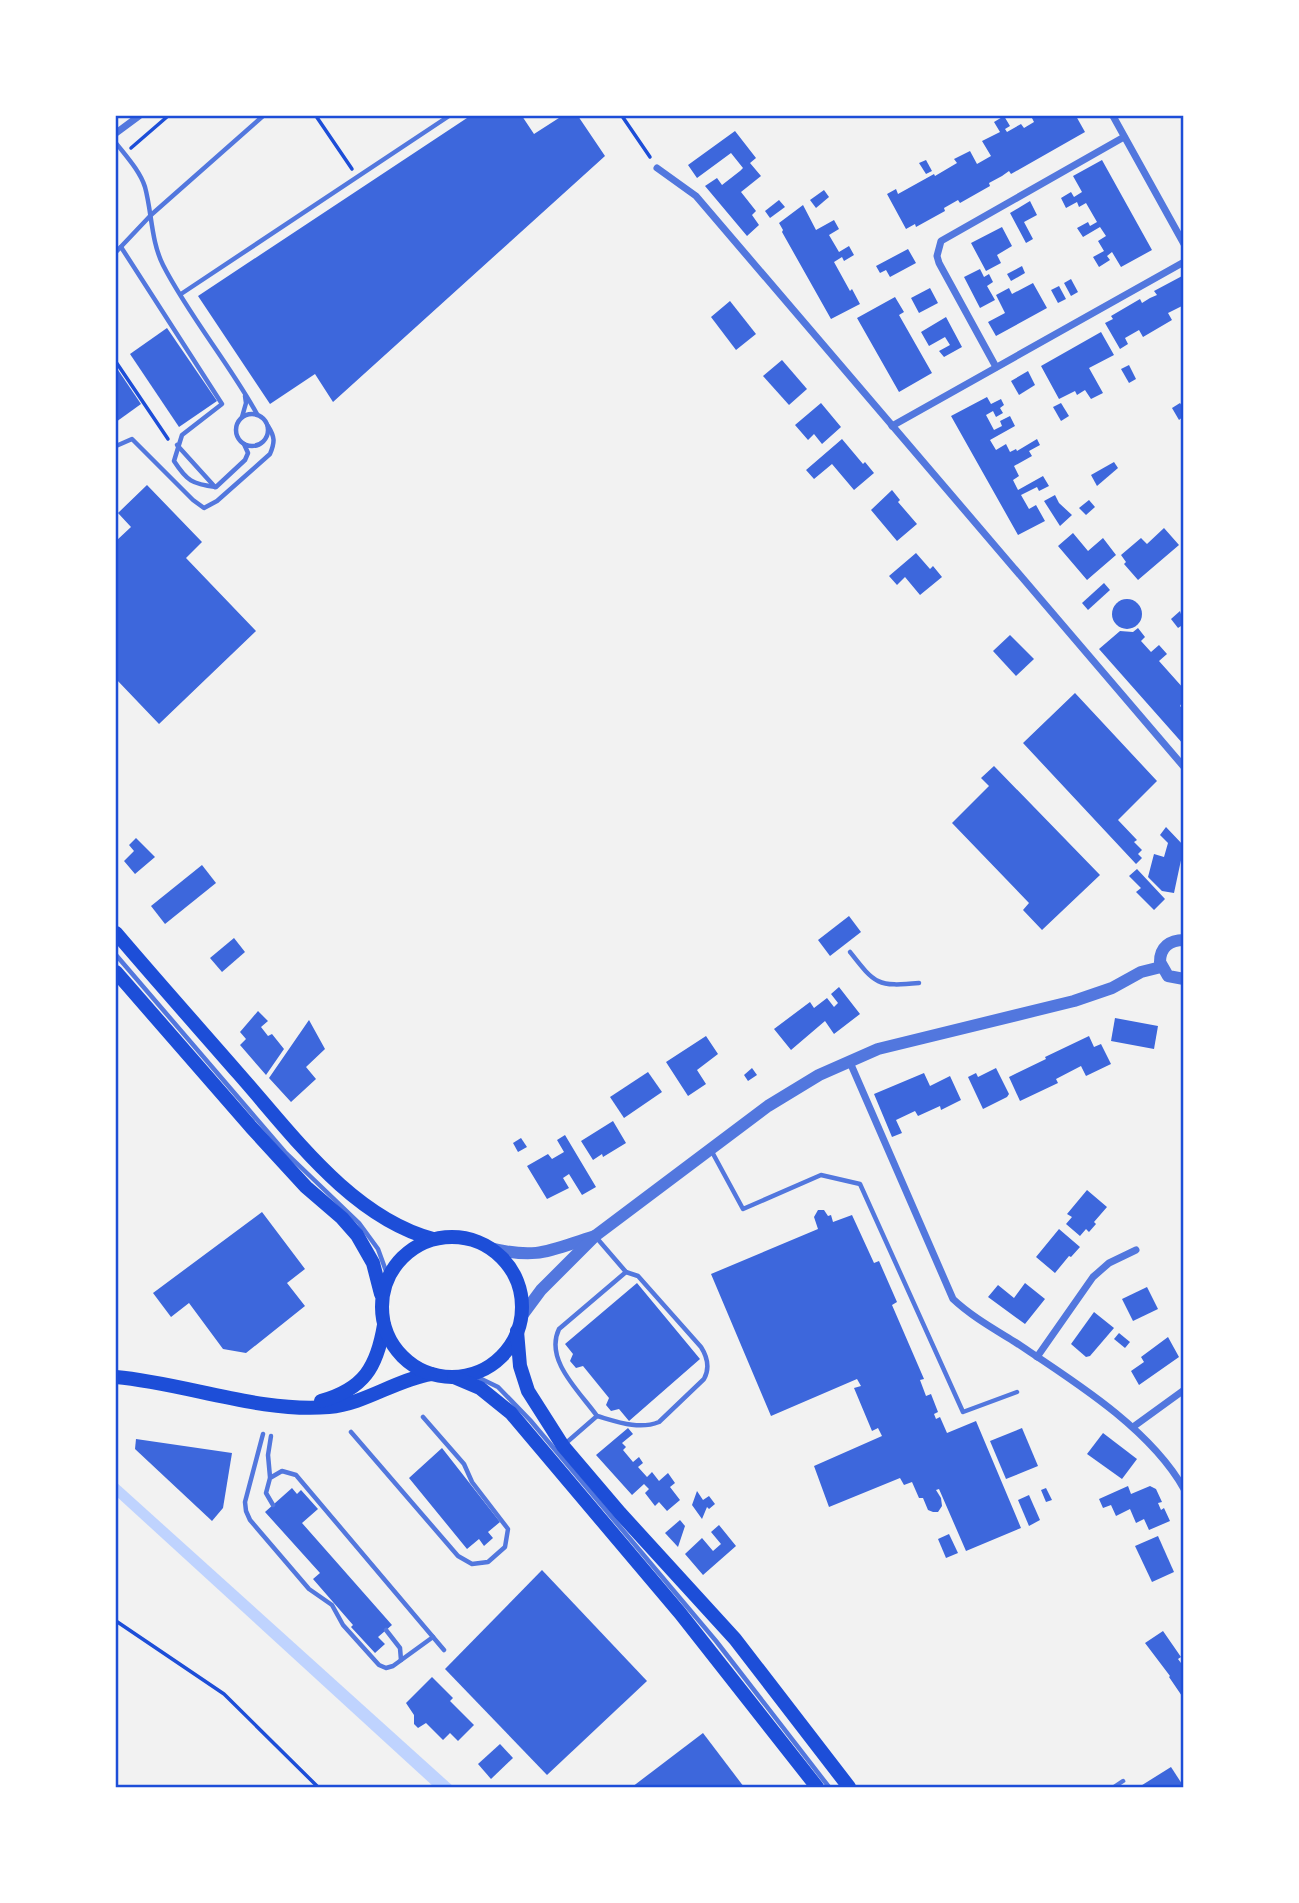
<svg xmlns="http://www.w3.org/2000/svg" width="1299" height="1903" viewBox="0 0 1299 1903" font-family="Montserrat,sans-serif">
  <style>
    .water { fill: #bfd3fe }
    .building { fill: #3d67dc }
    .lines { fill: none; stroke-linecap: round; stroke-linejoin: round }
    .path { stroke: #1d4ed8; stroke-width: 3.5 }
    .service { stroke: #5277de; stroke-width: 4.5 }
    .minor { stroke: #5277de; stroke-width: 7 }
    .tertiary { stroke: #5277de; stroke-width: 12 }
    .secondary { stroke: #1d4ed8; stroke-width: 14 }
    .primary { stroke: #1d4ed8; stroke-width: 14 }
    .neatline { fill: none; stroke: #1d4ed8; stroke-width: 2.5 }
  </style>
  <rect width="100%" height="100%" fill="#f2f2f2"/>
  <!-- water -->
  <polygon class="water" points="116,1482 454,1787 434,1787 116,1496"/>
  <!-- building -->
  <g class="building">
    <polygon points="470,116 522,116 534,134 562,116 578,116 605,156 333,402 315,374 270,404 198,296"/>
    <polygon points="1004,116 1010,126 1005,129 1007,132 1021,124 1024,128 1034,122 1031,116 1076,116 1085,132 1011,174 1009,171 1002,176 989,183 990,186 960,203 958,200 944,208 945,211 916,227 915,224 906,229 887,194 896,189 898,194 934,174 935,176 957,163 954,159 970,151 977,164 991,156 982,141 1000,132 994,122"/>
    <polygon points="735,131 756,158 750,163 761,176 741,192 756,211 752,215 759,225 747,236 705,186 717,178 722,185 740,171 743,168 731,153 697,178 688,165"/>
    <polygon points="926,160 932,171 926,174 919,163"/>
    <polygon points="1102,160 1152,250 1121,267 1112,252 1107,256 1110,260 1099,267 1093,257 1104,251 1098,241 1106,236 1100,227 1083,237 1077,228 1088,222 1090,226 1097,222 1086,203 1079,207 1077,202 1066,208 1061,198 1071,192 1074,197 1082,192 1073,176"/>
    <polygon points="824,190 829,197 816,208 810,200"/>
    <polygon points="779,200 785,207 770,218 765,211"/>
    <polygon points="1030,201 1037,215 1024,222 1033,239 1026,243 1010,213"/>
    <polygon points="803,205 816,230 834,220 839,229 829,235 839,252 849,246 854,255 844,261 842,257 834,262 850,291 852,289 860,304 831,319 782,232 783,230 779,223"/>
    <polygon points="1002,227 1012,246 997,255 1001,263 986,271 971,243"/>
    <polygon points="908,249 916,263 890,277 886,270 880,273 876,266"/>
    <polygon points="1022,266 1025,273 1011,281 1007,274"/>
    <polygon points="980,269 984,277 989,274 993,282 987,286 995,300 980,308 964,277"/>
    <polygon points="1184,275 1184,305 1168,313 1172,320 1143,337 1139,330 1125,338 1128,344 1120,349 1105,323 1113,319 1111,316 1140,299 1142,303 1150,298 1157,295 1154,291"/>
    <polygon points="1071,279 1078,292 1071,296 1064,283"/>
    <polygon points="1033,283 1047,308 996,336 988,322 1005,313 996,295 1009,288 1012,294"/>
    <polygon points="1059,286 1066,299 1058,303 1051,290"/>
    <polygon points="930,288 938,303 919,313 911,298"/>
    <polygon points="895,297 904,312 899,315 932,373 899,392 857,318"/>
    <polygon points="730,301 756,334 736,350 711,317"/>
    <polygon points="946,317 962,347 944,357 939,351 950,345 945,337 929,346 921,332"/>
    <polygon points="167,328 217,401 179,427 130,354"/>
    <polygon points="1101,332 1114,355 1089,368 1103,393 1091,399 1085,390 1077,395 1075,391 1059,399 1041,366"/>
    <polygon points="782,360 807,389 789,405 763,376"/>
    <polygon points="1129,365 1136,379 1129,383 1121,369"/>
    <polygon points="116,367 141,404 116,422"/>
    <polygon points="1028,371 1035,385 1019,395 1011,381"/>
    <polygon points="987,397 991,404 1001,399 1004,405 1000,408 1003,413 996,417 993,411 986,415 994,430 1002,426 1000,421 1010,416 1015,426 990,440 996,450 1006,444 1010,452 1016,449 1017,451 1037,439 1040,445 1029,451 1032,456 1014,466 1019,476 1013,480 1018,490 1043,476 1049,486 1039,491 1037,487 1021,495 1029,509 1036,505 1045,521 1018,535 951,416"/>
    <polygon points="821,403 841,427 822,444 814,434 808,440 795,425"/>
    <polygon points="1061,403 1069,416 1061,421 1053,407"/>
    <polygon points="1180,403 1184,409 1184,416 1179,420 1172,408"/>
    <polygon points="842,439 863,464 865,462 874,473 854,490 832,464 814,479 806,470"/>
    <polygon points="1114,462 1118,468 1097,486 1091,475"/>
    <polygon points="147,485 202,542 186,558 256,631 159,724 116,679 116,541 131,527 118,513"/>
    <polygon points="892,490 900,500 898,502 917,524 897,541 871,510"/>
    <polygon points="1055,495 1059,503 1072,515 1060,526 1044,501"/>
    <polygon points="1089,500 1095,507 1086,515 1079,508"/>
    <polygon points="1164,528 1179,545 1138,580 1124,564 1126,562 1121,555 1141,538 1147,544"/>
    <polygon points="1073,533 1088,551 1103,538 1116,555 1087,580 1058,546"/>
    <polygon points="916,553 930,569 933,566 942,577 920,595 905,577 897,585 889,576"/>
    <polygon points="1104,583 1110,590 1088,610 1082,603"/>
    <circle cx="1127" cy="614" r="15"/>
    <polygon points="1180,611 1184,624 1178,628 1171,619"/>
    <polygon points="1138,628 1145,637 1141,641 1151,652 1159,645 1167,654 1159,661 1184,689 1184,699 1180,706 1184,710 1184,745 1099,649 1120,631 1133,632"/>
    <polygon points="1010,635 1034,659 1016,676 993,651"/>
    <polygon points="1075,693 1157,781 1118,820 1137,840 1134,842 1142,850 1138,854 1142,858 1136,864 1023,743"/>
    <polygon points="994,766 1100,875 1042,930 1023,910 1029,903 952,823 989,786 981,778"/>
    <polygon points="1166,827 1184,846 1174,893 1162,891 1148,877 1154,854 1164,857 1168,843 1160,835"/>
    <polygon points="136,838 155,857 135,874 124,861 134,851 129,845"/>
    <polygon points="202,865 216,883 165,924 151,906"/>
    <polygon points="1137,869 1165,899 1154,910 1136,892 1141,888 1129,876"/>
    <polygon points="849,916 861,932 830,956 818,940"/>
    <polygon points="234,938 245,952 222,972 210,958"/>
    <polygon points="839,987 860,1014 834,1034 825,1021 791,1050 774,1029 810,1002 814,1008 827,998 834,1007 838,1003 831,994"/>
    <polygon points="258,1011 268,1021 261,1027 268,1036 272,1034 284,1049 266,1075 240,1045 246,1039 240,1032"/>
    <polygon points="1115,1018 1158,1026 1154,1049 1111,1041"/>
    <polygon points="309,1020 325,1049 306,1067 316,1079 291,1102 269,1078"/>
    <polygon points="706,1036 718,1054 697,1070 706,1084 688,1096 666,1062"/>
    <polygon points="1089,1036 1094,1047 1101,1044 1111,1064 1086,1076 1081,1066 1056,1079 1058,1083 1020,1101 1009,1077 1046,1059 1045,1057"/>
    <polygon points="752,1068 757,1075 748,1081 744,1075"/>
    <polygon points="996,1068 1009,1094 1007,1097 983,1109 968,1077 976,1073 978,1077"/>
    <polygon points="648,1072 662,1092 624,1118 610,1097"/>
    <polygon points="924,1073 930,1086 950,1076 961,1100 941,1110 940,1106 918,1116 915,1111 896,1120 902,1133 892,1137 874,1094"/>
    <polygon points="613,1121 626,1143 603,1157 602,1154 593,1160 581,1141"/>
    <polygon points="565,1135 596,1187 582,1195 569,1174 563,1178 569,1188 547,1199 527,1166 548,1154 552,1159 564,1152 557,1140"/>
    <polygon points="521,1138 527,1147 518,1152 513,1143"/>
    <polygon points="1087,1190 1107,1207 1094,1222 1096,1224 1089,1232 1086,1229 1080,1236 1066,1224 1072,1217 1067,1214"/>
    <polygon points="818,1210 824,1210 828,1216 831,1215 833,1222 852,1215 874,1263 879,1261 897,1302 892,1305 924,1379 920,1380 926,1396 931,1394 938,1412 934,1414 936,1419 940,1417 947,1433 976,1421 1021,1528 966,1551 939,1489 936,1490 941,1498 942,1506 938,1512 933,1512 928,1510 923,1498 919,1498 912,1482 904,1485 900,1478 829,1507 814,1466 882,1436 878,1428 872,1431 854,1388 861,1386 857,1379 771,1416 711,1274 818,1229 814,1217"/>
    <polygon points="262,1212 305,1269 287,1283 305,1306 246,1353 223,1349 189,1303 171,1317 153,1293"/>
    <polygon points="1059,1229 1080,1247 1071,1257 1069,1256 1055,1273 1036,1257"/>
    <polygon points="637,1283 700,1359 629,1421 619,1409 611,1411 606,1405 609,1398 583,1366 576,1368 570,1361 573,1354 565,1344"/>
    <polygon points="1025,1283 1045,1299 1025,1324 988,1297 998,1285 1014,1298"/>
    <polygon points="1147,1287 1158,1309 1133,1321 1122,1299"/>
    <polygon points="1094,1312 1114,1328 1090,1356 1086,1357 1071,1344"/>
    <polygon points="1119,1333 1130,1342 1125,1348 1114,1339"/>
    <polygon points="1168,1337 1179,1357 1139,1385 1131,1371 1144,1362 1141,1357"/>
    <polygon points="628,1428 633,1434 622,1443 626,1447 623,1450 633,1462 639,1457 643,1463 638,1467 647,1477 652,1472 659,1481 668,1473 675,1483 670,1487 680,1500 667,1511 659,1502 655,1506 645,1493 649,1489 644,1484 632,1495 596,1455"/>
    <polygon points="1022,1428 1038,1466 1006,1479 990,1441"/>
    <polygon points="1103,1433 1137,1459 1122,1479 1087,1454"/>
    <polygon points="136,1439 232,1453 223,1508 212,1521 135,1449"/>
    <polygon points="442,1448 500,1522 488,1532 493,1538 484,1546 479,1539 467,1549 409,1478"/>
    <polygon points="1128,1486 1131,1494 1150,1486 1156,1489 1162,1502 1158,1503 1161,1510 1164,1508 1170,1521 1149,1530 1144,1519 1136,1523 1130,1509 1116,1516 1111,1505 1103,1508 1099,1499"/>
    <polygon points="292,1488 297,1494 301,1490 318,1509 302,1523 392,1625 378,1637 385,1644 375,1653 351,1627 353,1625 313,1579 320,1573 265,1512"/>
    <polygon points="1046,1488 1052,1500 1046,1502 1041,1490"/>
    <polygon points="697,1491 703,1500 709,1496 715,1504 709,1509 707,1507 702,1519 692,1505"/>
    <polygon points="1029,1495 1040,1520 1029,1526 1018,1500"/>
    <polygon points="680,1520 685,1526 678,1547 665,1533"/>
    <polygon points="719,1525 736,1546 703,1575 685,1554 702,1538 713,1551 721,1544 711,1532"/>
    <polygon points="949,1534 958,1553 946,1558 938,1539"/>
    <polygon points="1158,1536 1174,1572 1152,1582 1135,1546"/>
    <polygon points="542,1570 647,1681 547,1775 445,1669"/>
    <polygon points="1163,1631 1181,1657 1178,1659 1184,1667 1184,1699 1169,1677 1170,1676 1145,1643"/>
    <polygon points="432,1677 453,1698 450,1701 474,1725 458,1741 450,1733 443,1740 426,1723 418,1728 414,1724 414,1715 406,1703"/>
    <polygon points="703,1733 744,1787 632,1787"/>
    <polygon points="500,1744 513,1758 491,1779 478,1764"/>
    <polygon points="1171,1767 1184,1787 1139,1787"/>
  </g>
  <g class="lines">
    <!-- path -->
    <g class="path">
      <polyline points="316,116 352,169"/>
      <polyline points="622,116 650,157"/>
      <polyline points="131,148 168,116"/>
      <polyline points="116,362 168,439"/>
      <polyline points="116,1621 224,1694 318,1787"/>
    </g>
    <!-- service -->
    <g class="service">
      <path d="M116,143c10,13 24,28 29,44 7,26 6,54 18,78 26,51 66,98 94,149"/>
      <path d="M121,247l101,157 -40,31 -8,26c13,20 18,23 42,26l29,-27 3,-7 -4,-9"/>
      <polyline points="116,252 151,215 263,116"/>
      <polyline points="181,294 449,116"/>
      <circle cx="252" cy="430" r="16"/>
      <polyline points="242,417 246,403 245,396"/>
      <polyline points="177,445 215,487"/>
      <path d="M116,446l16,-7 61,61 11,8 13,-7 53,-47c5,-12 5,-17 -2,-28"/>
      <path d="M850,952c25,32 27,35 69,31"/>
      <polyline points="116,955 285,1152 359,1223 378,1249 386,1271 387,1281"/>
      <polyline points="711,1150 743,1209 821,1175 860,1184 963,1412 1017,1392"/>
      <polyline points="471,1374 498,1387 530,1420 716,1641 829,1787"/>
      <path d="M597,1416c21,6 42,14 62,6l45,-43c6,-11 4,-21 -3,-32l-63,-71 -12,-4"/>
      <polyline points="351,1432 458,1556 472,1564 488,1562 505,1547 508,1529 472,1482 464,1464 423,1417"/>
      <polyline points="263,1434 245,1502 246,1511 250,1520 309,1589 332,1605 343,1625 379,1665 386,1668 393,1666 433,1637"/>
      <path d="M566,1443l31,-27c-17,-24 -53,-56 -38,-87l67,-57 -31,-36"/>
      <polyline points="270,1477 268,1455 271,1436"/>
      <polyline points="273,1505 266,1493 270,1478 282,1471 296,1475 444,1650"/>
      <polyline points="386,1630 400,1648 401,1660"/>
      <polyline points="1114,1787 1123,1781"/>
    </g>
    <!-- minor -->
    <g class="minor">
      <polyline points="1113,116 1184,244"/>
      <polyline points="116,133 139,116"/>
      <polyline points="657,168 696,196 1184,767"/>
      <polyline points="996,367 939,263 937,256 941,241 1124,137"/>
      <polyline points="892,426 1184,262"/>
      <path d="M849,1060l104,239c18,17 41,30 62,43 57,38 135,86 169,147"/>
      <polyline points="1037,1357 1093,1277 1109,1263 1136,1250"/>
      <polyline points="1133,1427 1184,1390"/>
    </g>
    <!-- tertiary -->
    <g class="tertiary">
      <path d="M1184,940c-14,0 -24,7 -24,22l8,14 16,3"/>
      <path d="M490,1248c49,12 60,2 105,-12"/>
      <polyline points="521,1317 541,1290 595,1236 768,1106 819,1075 878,1049 1074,1001 1112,988 1141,972 1161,967"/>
    </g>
    <!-- secondary -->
    <g class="secondary">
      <path d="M116,1377c69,6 143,36 213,30 36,-3 66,-27 102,-33"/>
      <path d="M321,1401c43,-12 56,-34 63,-76"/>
    </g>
    <!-- primary -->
    <g class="primary">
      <path d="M116,933c40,47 81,93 122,140 54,61 113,144 195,166"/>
      <polyline points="116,972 251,1127 306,1187 342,1218 357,1235 373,1263 381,1294"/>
      <circle cx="452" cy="1307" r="70"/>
      <polyline points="517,1331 520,1366 528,1391 563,1446 620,1513 735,1639 849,1787"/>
      <polyline points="454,1377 480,1388 511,1413 680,1613 817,1787"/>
    </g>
  </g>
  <!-- border -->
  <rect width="1299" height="1903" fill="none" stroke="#ffffff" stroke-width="234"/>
  <rect x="117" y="117" width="1065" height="1669" class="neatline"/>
</svg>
